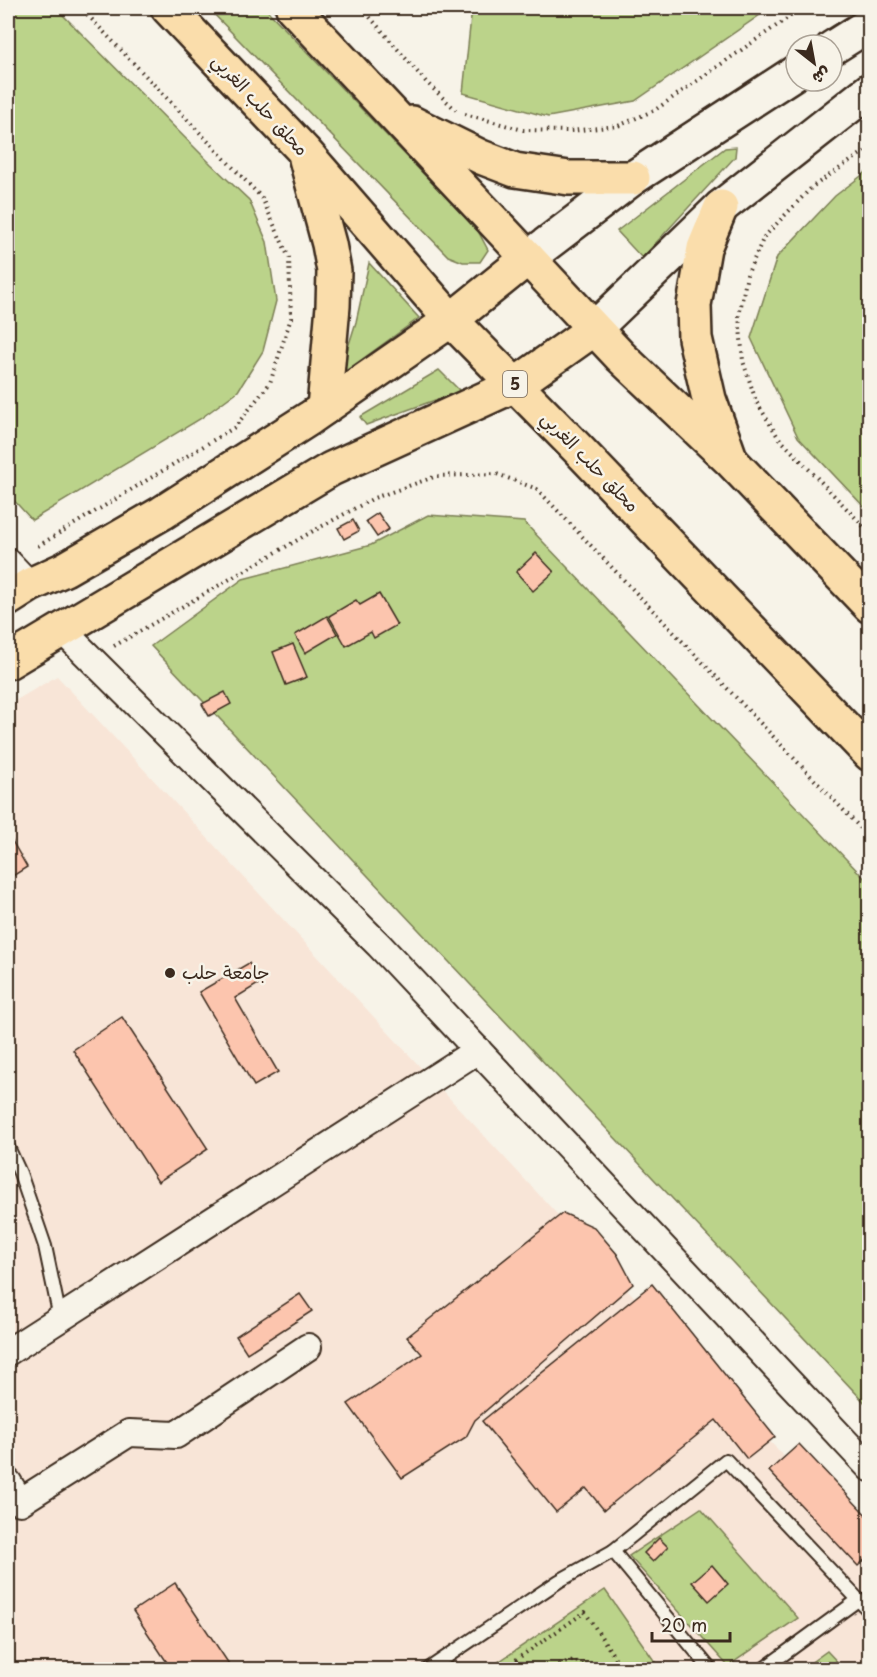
<svg xmlns="http://www.w3.org/2000/svg" width="877" height="1677" viewBox="0 0 877 1677" font-family="'Playpen Sans','Playpen Sans Arabic',sans-serif">
  <style>
    .built { fill: #f8e5d7 }
    .green { fill: #bbd38a; stroke: #7b7e54; stroke-width: 1.5 }
    .building { fill: #fcc5ae; stroke: #3b2a1e; stroke-width: 1.5 }
    .lines { fill: none; stroke-linecap: round; stroke-linejoin: round }
    .lane-casing { stroke: #3b2a1e; stroke-width: 16 }
    .street-casing { stroke: #3b2a1e; stroke-width: 30 }
    .secondary-casing { stroke: #3b2a1e; stroke-width: 38 }
    .primary-casing { stroke: #3b2a1e; stroke-width: 38 }
    .highway-casing { stroke: #3b2a1e; stroke-width: 38 }
    .path { stroke: #3b2a1e; stroke-width: 4; stroke-dasharray: 1.5 4.5; stroke-linecap: butt }
    .lane { stroke: #f7f3e8; stroke-width: 12 }
    .street { stroke: #f7f3e8; stroke-width: 26 }
    .secondary { stroke: #f7f3e8; stroke-width: 33 }
    .primary { stroke: #faddab; stroke-width: 33 }
    .highway { stroke: #faddab; stroke-width: 33 }
    .poi-dot { fill: #3b2a1e; stroke: #f7f3e8; stroke-width: 2 }
    .labels { text-anchor: middle; stroke-width: 5; stroke-linejoin: round; paint-order: stroke }
    .shield { fill: #f7f3e8; stroke: #73665b; stroke-width: 1.5 }
    .shield-label { font-size: 16px; font-weight: bold; fill: #3b2a1e }
    .street-label { font-size: 18px; fill: #3b2a1e; stroke: #f7f3e8 }
    .poi-label { font-size: 18px; fill: #3b2a1e; stroke: #f7f3e8; text-anchor: start }
  </style>
  <rect width="100%" height="100%" fill="#f7f3e8"/>
  <filter id="ink" filterUnits="userSpaceOnUse"><feTurbulence type="fractalNoise" baseFrequency=".0167" numOctaves="2"/><feDisplacementMap in="SourceGraphic" scale="12" xChannelSelector="R" yChannelSelector="G"/><feConvolveMatrix kernelMatrix="1 2 1 2 8 2 1 2 1" color-interpolation-filters="sRGB"/></filter>
  <g filter="url(#ink)">
    <!-- built -->
    <polygon class="built" points="57,676 583,1242 869,1547 869,1669 8,1669 8,705"/>
    <!-- green -->
    <g class="green">
      <polygon points="8,8 56,8 211,164 249,200 267,242 276,301 263,351 238,391 200,419 32,520 8,494"/>
      <polygon points="208,8 265,8 478,231 488,250 480,262 463,262 448,256"/>
      <polygon points="472,8 770,8 635,101 548,117 463,93"/>
      <polygon points="736,147 735,157 642,258 617,231 725,148"/>
      <polygon points="869,170 869,512 798,437 751,338 777,257 835,196"/>
      <polygon points="369,263 419,318 339,376 356,322"/>
      <polygon points="439,370 460,391 366,425 360,417"/>
      <polygon points="428,515 524,522 869,883 869,1407 151,646 243,579 371,545"/>
      <polygon points="701,1508 798,1618 728,1666 629,1556"/>
      <polygon points="605,1590 660,1669 488,1669"/>
      <polygon points="827,1651 844,1669 802,1669"/>
    </g>
    <!-- building -->
    <g class="building">
      <polygon points="378,513 389,529 377,537 366,521"/>
      <polygon points="353,520 359,531 344,539 338,528"/>
      <polygon points="536,553 554,572 533,591 516,572"/>
      <polygon points="379,594 397,625 374,638 371,632 346,646 329,616 356,600 360,605"/>
      <polygon points="327,616 337,634 305,653 295,635"/>
      <polygon points="293,644 307,677 286,685 273,652"/>
      <polygon points="225,692 231,704 209,716 202,704"/>
      <polygon points="8,834 27,867 8,879"/>
      <polygon points="249,963 260,983 235,998 278,1072 254,1086 199,992"/>
      <polygon points="122,1017 208,1149 158,1182 73,1050"/>
      <polygon points="563,1213 594,1227 617,1254 633,1284 475,1420 466,1437 402,1478 348,1404 422,1354 407,1337"/>
      <polygon points="652,1284 775,1437 747,1459 716,1420 604,1510 586,1488 556,1512 482,1421"/>
      <polygon points="300,1294 312,1311 247,1353 236,1336"/>
      <polygon points="799,1444 870,1519 870,1555 858,1566 769,1471"/>
      <polygon points="659,1538 668,1547 653,1562 644,1553"/>
      <polygon points="712,1565 728,1584 709,1601 692,1582"/>
      <polygon points="175,1583 233,1670 172,1670 133,1611"/>
    </g>
    <g class="lines">
      <defs>
        <g id="lane">
          <polyline points="8,1147 20,1173 45,1246 60,1318"/>
          <polyline points="613,1551 726,1460 870,1612"/>
          <polyline points="427,1670 559,1581 613,1551 711,1670"/>
          <polyline points="762,1670 858,1600"/>
        </g>
        <g id="street">
          <polyline points="8,562 30,585"/>
          <polyline points="61,629 379,945 870,1468"/>
          <polyline points="8,1352 478,1050"/>
          <polyline points="8,1482 20,1502 129,1433 176,1435 308,1347"/>
        </g>
        <g id="secondary">
          <polyline points="832,48 870,24"/>
          <polyline points="528,258 633,178 796,72"/>
          <polyline points="594,329 721,207 870,90"/>
        </g>
        <g id="primary">
          <polyline points="8,599 30,585 65,569 162,513 310,418 451,320 528,258"/>
          <polyline points="8,662 331,469 515,385 594,329"/>
        </g>
        <g id="highway">
          <polyline points="168,8 304,151 451,320 577,448 870,754"/>
          <polyline points="293,8 621,357 732,462 870,606"/>
          <polyline points="412,123 481,157 515,170 569,178 633,178"/>
          <polyline points="306,159 329,244 334,271 333,306 324,408"/>
          <polyline points="721,207 704,248 694,305 695,338 709,399 729,455"/>
        </g>
      </defs>
      <!-- lane casing -->
      <use href="#lane" class="lane-casing"/>
      <!-- street casing -->
      <use href="#street" class="street-casing"/>
      <!-- secondary casing -->
      <use href="#secondary" class="secondary-casing"/>
      <!-- primary casing -->
      <use href="#primary" class="primary-casing"/>
      <!-- highway casing -->
      <use href="#highway" class="highway-casing"/>
      <!-- path -->
      <g class="path">
        <polyline points="362,8 427,83 456,110"/>
        <polyline points="465,114 523,130 570,131 618,126 655,110 802,8"/>
        <polyline points="870,148 812,187 764,237 747,275 739,316 743,361 756,401 778,437 870,533"/>
        <polyline points="38,546 235,427 270,383 291,318 289,258 262,198 81,8"/>
        <polyline points="114,646 306,535 374,498 437,476 497,474 537,489 870,838"/>
        <polyline points="501,1670 585,1612 623,1670"/>
        <polyline points="557,1670 560,1664 574,1660 586,1667 586,1670"/>
      </g>
      <!-- lane -->
      <use href="#lane" class="lane"/>
      <!-- street -->
      <use href="#street" class="street"/>
      <!-- secondary -->
      <use href="#secondary" class="secondary"/>
      <!-- primary -->
      <use href="#primary" class="primary"/>
      <!-- highway -->
      <use href="#highway" class="highway"/>
    </g>
  </g>
  <!-- markers -->
  <circle class="poi-dot" cx="170" cy="973" r="6"/>
  <g class="labels">
    <!-- shield labels -->
    <rect class="shield" x="503" y="371" width="24" height="26" rx="4.5"/>
    <g class="shield-label">
      <text x="515" y="390">5</text>
    </g>
    <!-- street labels -->
    <g class="street-label">
      <text transform="translate(260 105) rotate(47)" y="6">محلق حلب الغربي</text>
      <text transform="translate(590 462) rotate(46)" y="6">محلق حلب الغربي</text>
    </g>
    <!-- poi labels -->
    <g class="poi-label">
      <text x="182" y="979">جامعة حلب</text>
    </g>
  </g>
  <!-- margin -->
  <rect width="877" height="1677" fill="none" stroke="#f7f3e8" stroke-width="30"/>
  <rect x="15" y="15" width="847" height="1647" fill="none" stroke="#3b2a1e" stroke-width="2" filter="url(#ink)"/>
  <!-- north arrow -->
  <g transform="translate(814 63) rotate(149)"><circle r="28" fill="#f7f3e8" stroke="#aca397" stroke-width="1.5"/>
  <path d="M0-4.5L10 22L0 15L-10 22Z" fill="#3b2a1e"/>
  <text y="-9" font-size="16" font-weight="bold" text-anchor="middle" fill="#3b2a1e">ش</text>
  </g>
  <!-- scale -->
  <path d="M652 1632v9h78v-9" fill="none" stroke="#3b2a1e" stroke-width="3"/>
  <text x="661" y="1632" font-size="18" fill="#3b2a1e" stroke="#f7f3e8" stroke-width="4.5" paint-order="stroke">20 m</text>
</svg>
